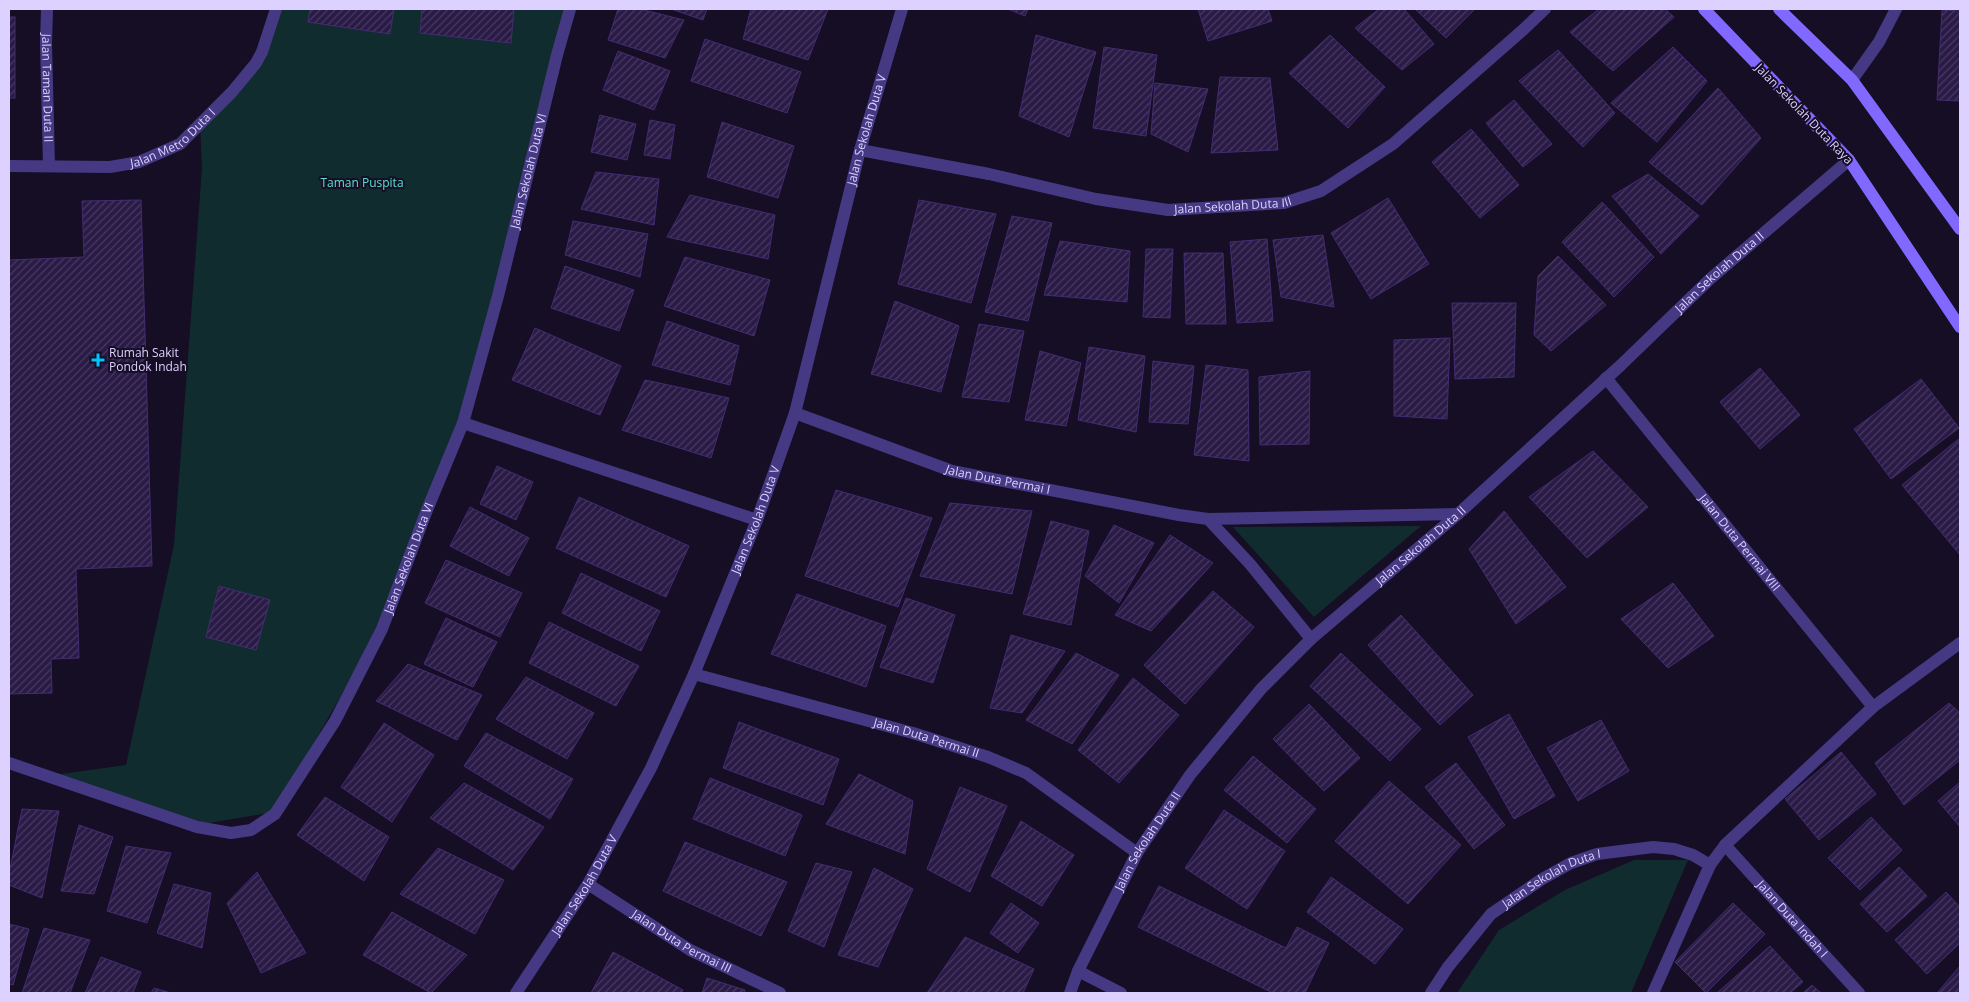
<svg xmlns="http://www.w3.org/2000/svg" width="1969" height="1002" viewBox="0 0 1969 1002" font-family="'Open Sans',sans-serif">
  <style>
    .green { fill: #112c2f }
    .building { fill: url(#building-hatch); stroke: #432c72 }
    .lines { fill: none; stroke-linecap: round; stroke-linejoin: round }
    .street { stroke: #463984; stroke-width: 12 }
    .secondary { stroke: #8169ff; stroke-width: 12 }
    .poi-dot { fill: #00c2fd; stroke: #150e25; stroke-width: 2 }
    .labels { text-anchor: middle; stroke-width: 4; stroke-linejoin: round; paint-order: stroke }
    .street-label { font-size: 12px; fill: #ddd2ff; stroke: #150e25 }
    .park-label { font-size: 12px; fill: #5de0d1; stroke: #150e25 }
    .poi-label { font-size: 12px; fill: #ddd2ff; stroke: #150e25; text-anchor: start }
  </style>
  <defs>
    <pattern id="building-hatch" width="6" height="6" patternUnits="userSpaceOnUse" patternTransform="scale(1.25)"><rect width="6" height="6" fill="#291a46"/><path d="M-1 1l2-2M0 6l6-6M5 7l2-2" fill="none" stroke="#483a62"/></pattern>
  </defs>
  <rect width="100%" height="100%" fill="#150e25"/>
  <!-- green -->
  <g class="green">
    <polygon points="271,9 575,9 464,413 380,628 274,812 197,825 54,775 126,765 174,545 202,168 200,122 252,61"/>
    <polygon points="1421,526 1314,617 1233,527"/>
    <polygon points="1634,860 1688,860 1631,993 1457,993 1499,930 1565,890"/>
  </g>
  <!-- building -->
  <g class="building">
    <polygon points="310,9 394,9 390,34 308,22"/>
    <polygon points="422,9 514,9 511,43 420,33"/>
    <polygon points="618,9 640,9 684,20 665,58 608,40"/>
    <polygon points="671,9 707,9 703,20"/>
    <polygon points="751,9 828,9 808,60 743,39"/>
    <polygon points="1008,9 1028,9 1025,16"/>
    <polygon points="1198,9 1268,9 1272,21 1208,41"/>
    <polygon points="1379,9 1404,9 1434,44 1402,70 1355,28"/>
    <polygon points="1415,9 1475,9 1446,38"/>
    <polygon points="1599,9 1665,9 1674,17 1613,71 1570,32"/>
    <polygon points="1942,10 1960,11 1960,101 1937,100"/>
    <rect x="9" y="17" width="6" height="81"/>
    <polygon points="1036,35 1096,52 1069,137 1019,116"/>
    <polygon points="1330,35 1385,87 1348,128 1289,73"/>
    <polygon points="705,39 801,72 787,113 691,81"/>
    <polygon points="1104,47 1157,55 1146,136 1093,128"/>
    <polygon points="1673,47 1707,81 1657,142 1611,103"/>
    <polygon points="1558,50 1615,113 1583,147 1519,81"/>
    <polygon points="618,51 670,71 654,110 603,90"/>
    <polygon points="1220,77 1270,78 1278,150 1211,153"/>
    <polygon points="1155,83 1208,89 1188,152 1151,134"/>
    <polygon points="1718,88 1761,138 1702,205 1649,162"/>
    <polygon points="1514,100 1552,144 1523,167 1486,123"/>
    <polygon points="600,115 636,124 627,160 591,152"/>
    <polygon points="650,120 675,125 670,159 644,155"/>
    <polygon points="722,122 794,146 778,198 707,177"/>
    <polygon points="1471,129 1519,185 1480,218 1432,162"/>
    <polygon points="596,172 659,179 654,225 581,209"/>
    <polygon points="1648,174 1699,216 1661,254 1612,196"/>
    <polygon points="690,195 775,215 768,259 667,237"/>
    <polygon points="1388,198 1429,264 1371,299 1331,233"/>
    <polygon points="141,200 152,566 76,569 79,658 51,659 52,693 9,694 9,260 84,257 82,201"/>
    <polygon points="919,200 996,214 971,303 898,284"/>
    <polygon points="1602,202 1654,257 1614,297 1562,242"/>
    <polygon points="1012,216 1052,223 1028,321 985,312"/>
    <polygon points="573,221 648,234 640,277 565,255"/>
    <polygon points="1323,235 1334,307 1281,297 1273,240"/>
    <polygon points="1267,239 1273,321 1237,323 1230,242"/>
    <polygon points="1060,241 1130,251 1127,302 1044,295"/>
    <polygon points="1146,249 1173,249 1170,318 1143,317"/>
    <polygon points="1184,253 1223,253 1226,324 1186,324"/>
    <polygon points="1558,256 1606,305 1551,351 1534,335 1538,276"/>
    <polygon points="685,257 770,280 754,336 664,306"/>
    <polygon points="565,266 634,290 619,331 551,308"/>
    <polygon points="895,301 959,326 941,392 871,374"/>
    <polygon points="1452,303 1516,303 1514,377 1455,379"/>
    <polygon points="667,321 739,346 730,385 652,365"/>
    <polygon points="979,324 1024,331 1009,402 962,397"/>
    <polygon points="535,328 621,366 600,415 512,380"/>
    <polygon points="1450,338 1447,419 1394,416 1394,340"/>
    <polygon points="1089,347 1145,356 1136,432 1078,420"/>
    <polygon points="1040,351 1081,363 1066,426 1025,420"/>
    <polygon points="1153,361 1194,366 1188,424 1149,422"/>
    <polygon points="1206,365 1248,370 1249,461 1194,455"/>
    <polygon points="1760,368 1800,415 1760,449 1720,402"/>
    <polygon points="1310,371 1309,444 1260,445 1259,377"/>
    <polygon points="1921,379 1959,428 1891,479 1854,429"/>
    <polygon points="645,380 729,398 711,458 622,430"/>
    <polygon points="1960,438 1960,555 1902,485"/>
    <polygon points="1593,451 1648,507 1587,558 1529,497"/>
    <polygon points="497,466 533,482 516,520 480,504"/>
    <polygon points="836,490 932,518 898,607 805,576"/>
    <polygon points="579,497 689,546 666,597 556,548"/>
    <polygon points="950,503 1032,511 1012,594 920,576"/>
    <polygon points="470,507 529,538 509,576 450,546"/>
    <polygon points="1504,511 1566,587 1516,624 1469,549"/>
    <polygon points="1051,521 1089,531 1071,625 1023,614"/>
    <polygon points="1114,525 1154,543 1119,603 1085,576"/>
    <polygon points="1170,535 1213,563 1151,631 1115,615"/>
    <polygon points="446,560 522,593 500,637 425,603"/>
    <polygon points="581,573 660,611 641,651 562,613"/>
    <polygon points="1673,583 1714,636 1668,668 1621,619"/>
    <polygon points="219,586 270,600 256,650 206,637"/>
    <polygon points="1213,591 1254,627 1185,704 1144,665"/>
    <polygon points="797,594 886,626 866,687 771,654"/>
    <polygon points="906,598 955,615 933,683 880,667"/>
    <polygon points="1401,615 1473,695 1440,725 1368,645"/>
    <polygon points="446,618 497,642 473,687 424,664"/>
    <polygon points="549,622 639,666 616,706 529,663"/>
    <polygon points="1011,635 1065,651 1022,713 990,708"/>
    <polygon points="1076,653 1119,675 1072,744 1026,720"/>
    <polygon points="1341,653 1421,729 1390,761 1310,686"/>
    <polygon points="408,664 482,695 457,740 376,701"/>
    <polygon points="526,677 594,713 567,759 496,719"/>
    <polygon points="1133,678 1179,715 1119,783 1078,750"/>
    <polygon points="1949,703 1960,713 1960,760 1904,805 1875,763"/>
    <polygon points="1309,704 1360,758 1324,791 1273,739"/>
    <polygon points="1509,714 1555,796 1514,819 1468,737"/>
    <polygon points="1601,720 1629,771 1578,801 1547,748"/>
    <polygon points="739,722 839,759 823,805 723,768"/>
    <polygon points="384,723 434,755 392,822 341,787"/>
    <polygon points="486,733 573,779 550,819 464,766"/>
    <polygon points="1841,752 1876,794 1819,840 1785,799"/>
    <polygon points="1253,756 1316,809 1287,843 1224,790"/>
    <polygon points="1456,763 1505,825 1474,849 1425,787"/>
    <polygon points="859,774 913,801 905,854 826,824"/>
    <polygon points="710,778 802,815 785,856 693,819"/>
    <polygon points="1389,781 1461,845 1408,904 1335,841"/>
    <polygon points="1960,782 1960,827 1938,801"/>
    <polygon points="464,783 544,827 513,870 430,818"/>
    <polygon points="960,787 1007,806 970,892 927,869"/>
    <polygon points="325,797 389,837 364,881 297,835"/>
    <polygon points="22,809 59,811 42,898 9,885 9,874"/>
    <polygon points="1224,810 1285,851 1247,909 1185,868"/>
    <polygon points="1871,817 1902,850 1860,890 1828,858"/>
    <polygon points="1021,821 1074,855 1042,906 991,876"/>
    <polygon points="79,825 113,837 94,894 61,891"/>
    <polygon points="685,842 787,882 761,936 663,891"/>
    <polygon points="126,846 171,853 147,923 107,911"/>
    <polygon points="438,848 504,880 475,934 400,894"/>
    <polygon points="816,863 852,872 824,947 788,931"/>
    <polygon points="1899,867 1927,896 1887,932 1860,904"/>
    <polygon points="874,868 913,889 878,967 838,955"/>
    <polygon points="257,872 306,953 261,973 227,903"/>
    <polygon points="1331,877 1403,929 1375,964 1307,912"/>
    <polygon points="174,884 211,893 202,948 157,933"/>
    <polygon points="1159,886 1286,948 1297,927 1329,943 1305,993 1273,993 1138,927"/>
    <polygon points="1946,892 1960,907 1960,943 1927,974 1895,940"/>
    <polygon points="1011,903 1039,923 1018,953 990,933"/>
    <polygon points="1733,903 1765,934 1706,993 1675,962"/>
    <polygon points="392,912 467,955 431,993 363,955"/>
    <polygon points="9,924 29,929 13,985 9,984"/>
    <polygon points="44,928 90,940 70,993 22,993"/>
    <polygon points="965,937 1034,969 1023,993 927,993"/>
    <polygon points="1770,946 1803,982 1790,993 1717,993"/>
    <polygon points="613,952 683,990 681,993 591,993"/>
    <polygon points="101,957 141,972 133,993 85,993"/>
    <polygon points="1960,966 1960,993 1937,993"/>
    <polygon points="707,978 745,990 744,993 702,993"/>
    <polygon points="1812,985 1821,993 1803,993"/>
    <polygon points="154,988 171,993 151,993"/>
  </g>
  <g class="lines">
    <!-- street -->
    <g class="street">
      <path id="s1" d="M47,9l-1,34 3,123"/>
      <polyline points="1852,80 1879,42 1896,9"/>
      <path id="s2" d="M860,150l129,24 107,25 72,11 116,-7 37,-12 72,-47 131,-115 21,-20"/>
      <path id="s3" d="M9,166l101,1 29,-5 41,-18 52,-52 24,-29 6,-11 14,-43"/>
      <path id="s4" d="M1606,378l267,329"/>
      <path id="s5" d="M795,413l157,58 227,44 29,4 250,-5"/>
      <polyline points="463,423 757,520"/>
      <polyline points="1208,519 1250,564 1311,639"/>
      <path id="s6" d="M694,674l219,59 75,24 38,16 111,80"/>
      <path id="s7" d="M9,763l188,64 34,6 20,-3 24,-16 60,-93 47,-92 45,-119 36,-87 35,-127 59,-241 13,-46"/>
      <path id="s8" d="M1725,845l134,148"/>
      <path id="s9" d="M588,884l102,66 90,43"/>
      <polyline points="1078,971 1121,993"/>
      <path id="s10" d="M516,993l72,-109 63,-116 43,-94 63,-154 38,-107 65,-263 42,-141"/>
      <path id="s11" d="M1070,993l8,-22 59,-118 53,-78 71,-86 50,-50 147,-125 163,-149 89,-86 139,-119"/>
      <path id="s12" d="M1431,993l17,-26 43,-53 51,-35 29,-16 26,-9 56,-7 21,2 19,6 17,10"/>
      <polyline points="1653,993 1710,865 1725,845 1873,707 1960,643"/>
    </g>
    <!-- secondary -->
    <g class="secondary">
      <polyline points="1704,9 1849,160 1960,327"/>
      <polyline points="1779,9 1852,80 1960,229"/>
    </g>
  </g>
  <!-- markers -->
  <path class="poi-dot" d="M95.5 352.5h5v5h5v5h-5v5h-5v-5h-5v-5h5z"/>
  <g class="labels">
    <!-- street labels -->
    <g class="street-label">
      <text dy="4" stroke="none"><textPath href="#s1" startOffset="79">Jalan Taman Duta II</textPath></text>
      <text transform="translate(1804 114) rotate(46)" y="4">Jalan Sekolah Duta Raya</text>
      <text dy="4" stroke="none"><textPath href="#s10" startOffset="938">Jalan Sekolah Duta V</textPath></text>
      <text dy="4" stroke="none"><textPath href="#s3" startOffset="172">Jalan Metro Duta I</textPath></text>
      <text dy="4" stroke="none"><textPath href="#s7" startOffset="978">Jalan Sekolah Duta VI</textPath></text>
      <text dy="4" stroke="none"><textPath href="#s2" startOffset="379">Jalan Sekolah Duta III</textPath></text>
      <text dy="4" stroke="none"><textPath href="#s11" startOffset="981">Jalan Sekolah Duta II</textPath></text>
      <text dy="4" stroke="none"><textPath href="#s5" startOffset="214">Jalan Duta Permai I</textPath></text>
      <text dy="4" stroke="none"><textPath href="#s10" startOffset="532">Jalan Sekolah Duta V</textPath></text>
      <text dy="4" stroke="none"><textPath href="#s4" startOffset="212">Jalan Duta Permai VIII</textPath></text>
      <text dy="4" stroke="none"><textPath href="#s11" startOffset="576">Jalan Sekolah Duta II</textPath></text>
      <text dy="4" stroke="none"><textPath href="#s7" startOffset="572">Jalan Sekolah Duta VI</textPath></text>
      <text dy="4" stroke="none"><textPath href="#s6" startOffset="241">Jalan Duta Permai II</textPath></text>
      <text dy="4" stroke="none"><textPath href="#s11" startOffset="171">Jalan Sekolah Duta II</textPath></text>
      <text dy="4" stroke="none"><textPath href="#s12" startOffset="170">Jalan Sekolah Duta I</textPath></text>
      <text dy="4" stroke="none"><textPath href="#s10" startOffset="128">Jalan Sekolah Duta V</textPath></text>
      <text dy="4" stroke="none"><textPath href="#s8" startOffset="100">Jalan Duta Indah I</textPath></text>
      <text dy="4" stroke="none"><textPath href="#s9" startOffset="110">Jalan Duta Permai III</textPath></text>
    </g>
    <!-- park labels -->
    <g class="park-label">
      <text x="362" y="187">Taman Puspita</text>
    </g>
    <!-- poi labels -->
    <g class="poi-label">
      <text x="109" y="357">Rumah Sakit<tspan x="109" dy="14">Pondok Indah</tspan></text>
    </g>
  </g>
  <!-- border -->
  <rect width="1969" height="1002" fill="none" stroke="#ddd2ff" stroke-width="20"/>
</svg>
